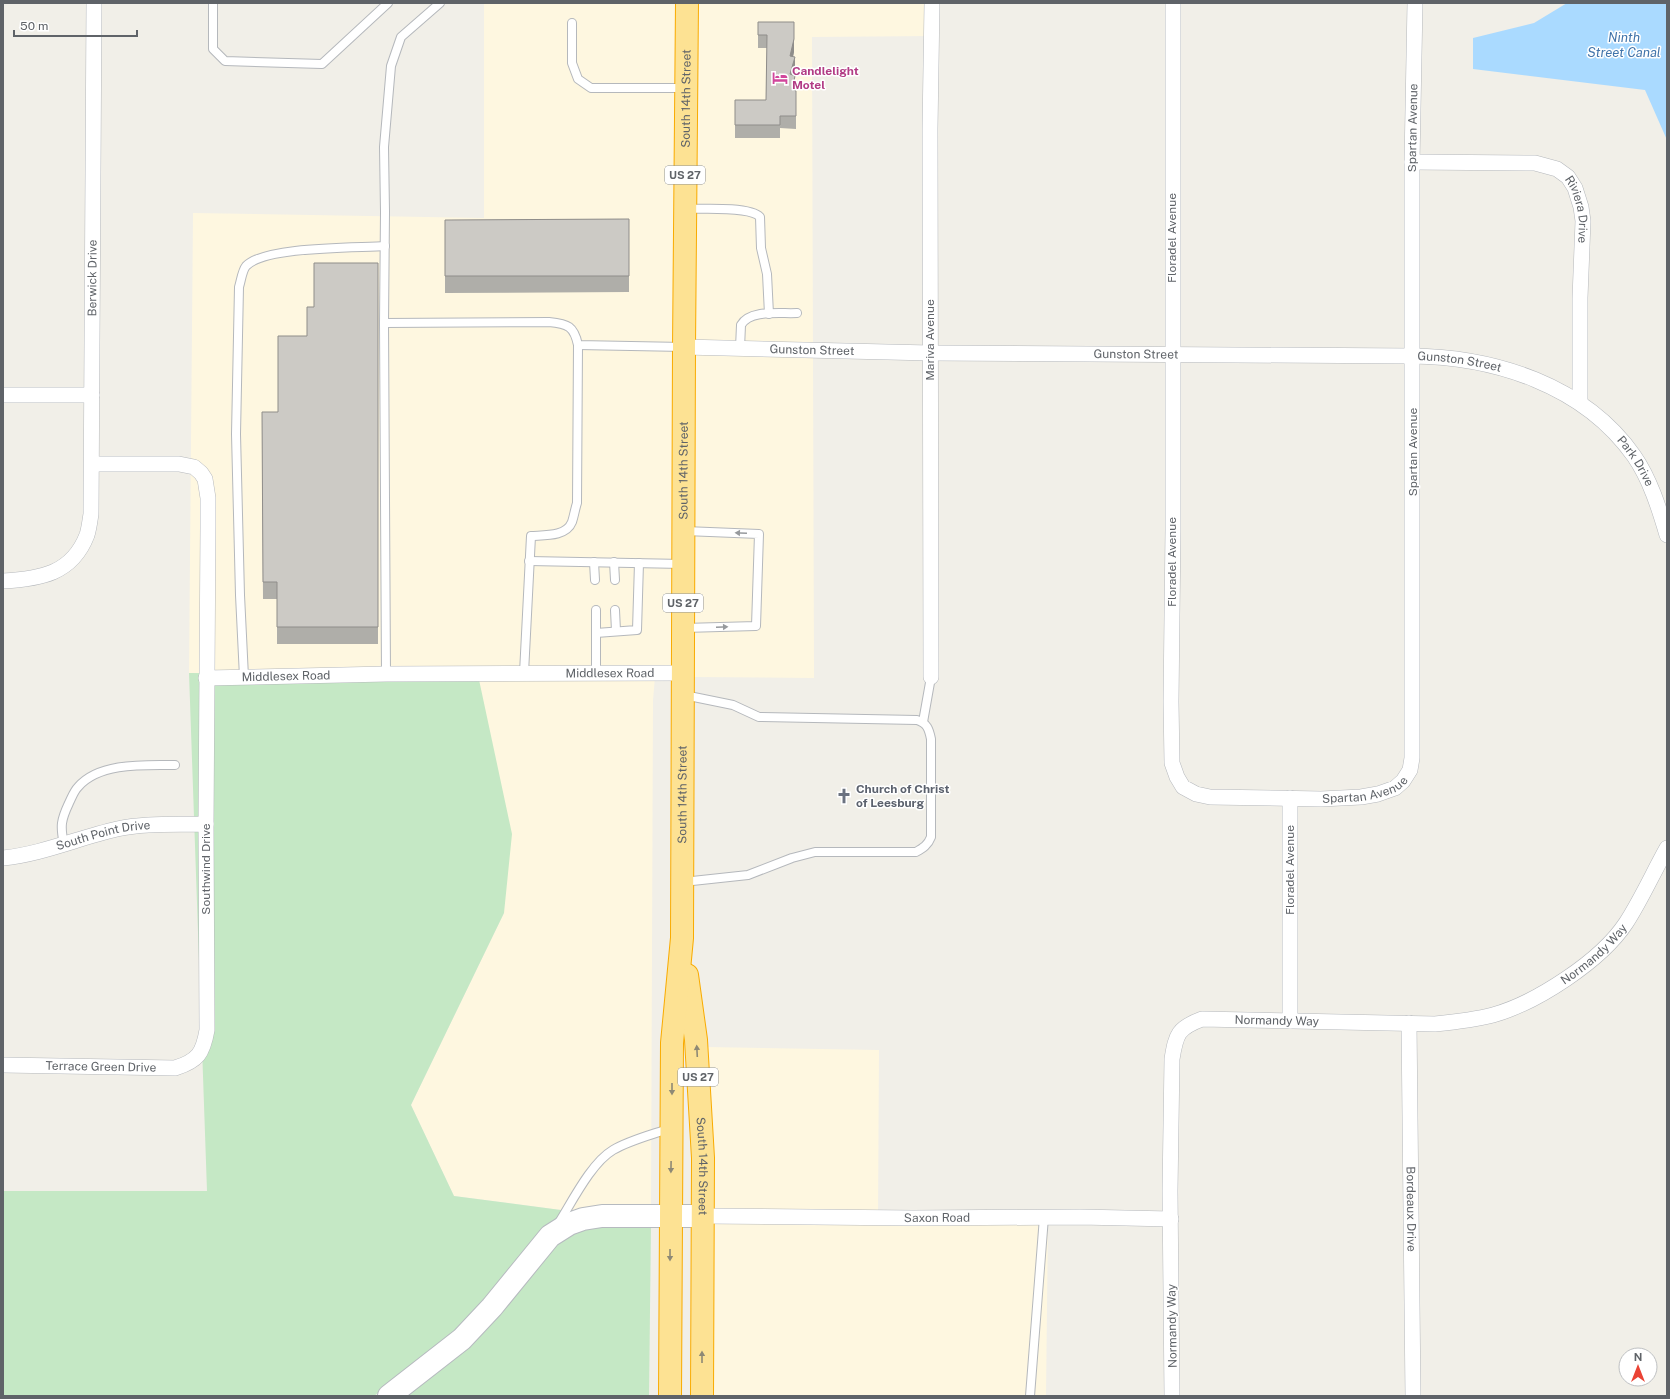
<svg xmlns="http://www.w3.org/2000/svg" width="1670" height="1399" viewBox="0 0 1670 1399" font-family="'Public Sans',sans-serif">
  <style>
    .commercial { fill: #fef7e0 }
    .green { fill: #c5e8c5 }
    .water { fill: #aadaff }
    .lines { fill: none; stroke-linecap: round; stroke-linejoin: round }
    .lane-casing { stroke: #b5b8bc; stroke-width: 10 }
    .street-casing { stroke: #b5b8bc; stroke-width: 16 }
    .secondary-casing { stroke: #b6babf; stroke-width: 24 }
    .highway-casing { stroke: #f9ab00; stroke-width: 24 }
    .lane { stroke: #fff; stroke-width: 8 }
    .street { stroke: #fff; stroke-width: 15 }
    .secondary { stroke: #fff; stroke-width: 22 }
    .highway { stroke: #fde293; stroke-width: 22 }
    .wall { fill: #afaea9 }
    .shaded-wall { fill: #8f8d8a }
    .building { fill: #cccac5; stroke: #8f8d8a }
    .oneway { fill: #979a9d }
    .oneway2 { fill: #8e8975 }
    .labels { text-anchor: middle; stroke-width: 3; stroke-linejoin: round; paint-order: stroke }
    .shield { fill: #fff; stroke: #8f9295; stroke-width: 1 }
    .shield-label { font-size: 11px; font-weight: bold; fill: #5f6368 }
    .hotel-label { font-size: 12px; font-weight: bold; fill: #b23c85; stroke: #fff; text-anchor: start }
    .street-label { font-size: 12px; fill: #5f6368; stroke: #fff }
    .worship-label { font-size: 12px; font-weight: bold; fill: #5b616d; stroke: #fff; text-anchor: start }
    .water-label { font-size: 13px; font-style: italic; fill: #4174aa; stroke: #fff }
  </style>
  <rect width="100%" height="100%" fill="#f1efe8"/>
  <!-- commercial -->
  <g class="commercial">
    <polygon points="484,3 678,3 675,677 655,677 653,700 651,1207 576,1212 454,1196 411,1105 504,913 478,675 189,673 193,213 484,218"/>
    <polygon points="695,3 934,3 934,36 812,37 814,678 692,677"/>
    <polygon points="706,1047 879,1050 878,1219 1048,1220 1046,1396 710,1396"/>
  </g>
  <!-- green -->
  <g class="green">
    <polygon points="189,673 478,675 512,834 504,913 411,1105 454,1196 576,1212 551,1225 549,1223 457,1332 374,1396 3,1396 3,1191 207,1191"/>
    <polygon points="602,1226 651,1226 649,1396 404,1396 555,1244 572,1233"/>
  </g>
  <!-- water -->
  <polygon class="water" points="1567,3 1667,3 1667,140 1645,90 1473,69 1473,38 1534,23"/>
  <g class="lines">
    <defs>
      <g id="lane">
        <polyline points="213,3 213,49 225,61 322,64 388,3"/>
        <path d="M440,3l-39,34 -10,29 -7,81 1,65 -1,111 165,-1c19,2 25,4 29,23l106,2"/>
        <polyline points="572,23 572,63 578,79 591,88 685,88"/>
        <path d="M685,209c16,0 65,-3 75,8l1,31 6,26 2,40"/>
        <polyline points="384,323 386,674"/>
        <path d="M740,348l1,-23c9,-16 40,-11 56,-12"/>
        <polyline points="529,561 683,564"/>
        <polyline points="594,562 595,580"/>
        <polyline points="614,562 615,580"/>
        <polyline points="596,610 596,633"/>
        <polyline points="615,610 616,631"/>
        <polyline points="684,628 756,626 759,534 685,531"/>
        <path d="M524,673l7,-137c13,-1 35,1 41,-14 2,-6 3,-13 5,-19l1,-158"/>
        <polyline points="596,673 596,633 637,630 639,563"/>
        <path d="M244,677l-4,-82 -4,-161 3,-147c2,-6 3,-16 7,-21 19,-20 111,-18 139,-20"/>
        <polyline points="923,722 931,677"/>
        <path d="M64,844c-4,-18 -3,-24 5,-41 3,-6 5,-12 9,-16 21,-25 68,-22 97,-22"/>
        <path d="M683,882l65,-7 44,-17 23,-6h101c7,-4 12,-7 15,-15v-98c-2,-10 -4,-16 -14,-19l-158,-3 -26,-12 -49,-10"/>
        <path d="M558,1224c14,-22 33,-61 55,-74 17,-10 38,-15 58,-22"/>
        <polyline points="1030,1396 1044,1217"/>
      </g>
      <g id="street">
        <path id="s1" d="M1173,3v527l-2,172 1,61 5,14 6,10 13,7 14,3 111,2 40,-2 17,-3 17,-6 8,-7 7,-11 2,-12v-596l3,-159"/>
        <path id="s2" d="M1412,162l123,1 22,6 11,8 7,11 6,19 2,14 -3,77v105"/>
        <path id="s3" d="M684,347l246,6 482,3c83,1 172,29 222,100 16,23 25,52 33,79"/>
        <polyline points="3,395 92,395"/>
        <path id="s4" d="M3,581c37,-2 69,-7 84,-46 2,-6 3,-15 4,-21l3,-511"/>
        <polyline points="931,677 930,129 932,3"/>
        <path id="s5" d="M206,678l180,-4 297,-1"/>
        <path id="s6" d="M3,858c39,-4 75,-20 114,-29 28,-6 59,-4 89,-5"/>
        <polyline points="1290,1021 1290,798"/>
        <path id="s7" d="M1409,1023l4,373"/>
        <path id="s8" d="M3,1065l172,3c23,-7 28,-15 32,-38l-1,-206 2,-297v-29l-3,-19 -4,-6 -7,-6 -15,-3h-87"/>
        <path id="s9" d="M702,1216l211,2 167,-1 91,2"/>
        <path id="s10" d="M1172,1396l-2,-205 2,-132c4,-25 6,-31 30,-40l233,5c20,-2 39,-4 58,-9 43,-12 108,-54 133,-92 15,-23 27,-50 41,-75"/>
      </g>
      <polyline id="secondary" points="389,1396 462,1339 492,1307 550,1236 569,1224 583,1219 602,1216 702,1216"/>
      <g id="highway">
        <path id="s11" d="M687,975l9,65 7,118 -1,238"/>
        <path id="s12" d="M670,1396l2,-353 10,-105 2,-591 3,-344"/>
      </g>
    </defs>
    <!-- lane casing -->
    <use href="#lane" class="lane-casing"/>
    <!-- street casing -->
    <use href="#street" class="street-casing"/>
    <!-- secondary casing -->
    <use href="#secondary" class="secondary-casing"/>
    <!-- highway casing -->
    <use href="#highway" class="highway-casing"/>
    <!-- lane -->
    <use href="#lane" class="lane"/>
    <!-- street -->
    <use href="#street" class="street"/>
    <!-- secondary -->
    <use href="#secondary" class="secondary"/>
    <!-- highway -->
    <use href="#highway" class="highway"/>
  </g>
  <!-- wall -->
  <g class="wall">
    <polygon points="758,22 794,35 794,52 793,57 795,70 793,76 794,90 796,91 796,129 780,128 780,138 735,138 735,100 766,100 767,48 758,48"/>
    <polygon points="629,219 629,292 445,293 445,220"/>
    <polygon points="378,263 378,644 277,644 277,599 263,599 262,412 278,412 307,336"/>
  </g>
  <!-- shaded-wall -->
  <g class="shaded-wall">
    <polygon points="794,22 794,52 790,69 790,56"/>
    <polygon points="795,57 795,70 790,87 790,74"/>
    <polygon points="795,76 795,89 792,102 792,89"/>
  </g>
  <!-- building -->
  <g class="building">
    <polygon points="758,22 794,22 794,39 790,56 795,57 790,74 795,76 792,89 796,91 796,116 780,116 780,125 735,125 735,100 766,100 767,35 758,35"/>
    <polygon points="629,219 629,276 445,276 445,220"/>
    <polygon points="314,263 378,263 378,627 277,627 277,582 263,582 262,412 278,412 278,336 307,336 307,307 314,307"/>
  </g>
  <!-- one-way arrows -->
  <defs><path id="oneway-solid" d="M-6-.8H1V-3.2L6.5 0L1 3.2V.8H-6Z"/></defs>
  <g class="oneway">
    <use href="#oneway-solid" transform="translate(741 533) rotate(-178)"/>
    <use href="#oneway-solid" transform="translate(722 627) rotate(-2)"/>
  </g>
  <g class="oneway2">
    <use href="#oneway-solid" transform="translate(697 1051) rotate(-93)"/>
    <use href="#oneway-solid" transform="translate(672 1089) rotate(90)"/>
    <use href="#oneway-solid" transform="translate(671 1167) rotate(91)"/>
    <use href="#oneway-solid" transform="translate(670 1255) rotate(90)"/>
    <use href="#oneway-solid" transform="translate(702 1357) rotate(-90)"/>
  </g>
  <!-- icons -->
  <defs>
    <symbol id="hotel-bare" viewBox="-9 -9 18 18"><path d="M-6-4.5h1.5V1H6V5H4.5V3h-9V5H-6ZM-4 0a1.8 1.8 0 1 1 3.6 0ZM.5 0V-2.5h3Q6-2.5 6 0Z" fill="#d1479c" stroke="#fff" stroke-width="2.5" paint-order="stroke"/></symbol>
    <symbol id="church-bare" viewBox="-9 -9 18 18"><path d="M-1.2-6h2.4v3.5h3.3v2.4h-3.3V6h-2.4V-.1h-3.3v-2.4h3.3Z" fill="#6b7280" stroke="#fff" stroke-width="2.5" paint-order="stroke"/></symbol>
  </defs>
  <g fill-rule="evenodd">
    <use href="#hotel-bare" x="769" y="67" width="22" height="22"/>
    <use href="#church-bare" x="833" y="785" width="22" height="22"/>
  </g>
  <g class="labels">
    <!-- shield labels -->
    <g class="shield">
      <rect x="665" y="166" width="40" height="18" rx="3"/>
      <rect x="663" y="594" width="40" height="18" rx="3"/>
      <rect x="678" y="1068" width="40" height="18" rx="3"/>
    </g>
    <g class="shield-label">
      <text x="685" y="179">US 27</text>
      <text x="683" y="607">US 27</text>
      <text x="698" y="1081">US 27</text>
    </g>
    <!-- hotel labels -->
    <g class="hotel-label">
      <text x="792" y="75">Candlelight<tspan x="792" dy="14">Motel</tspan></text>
    </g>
    <!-- street labels -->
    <g class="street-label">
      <text dy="4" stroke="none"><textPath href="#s12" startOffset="1298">South 14th Street</textPath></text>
      <text dy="4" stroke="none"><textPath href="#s1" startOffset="1668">Spartan Avenue</textPath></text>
      <text dy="4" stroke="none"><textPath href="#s2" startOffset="194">Riviera Drive</textPath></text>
      <text transform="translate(1172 238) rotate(-90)" y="4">Floradel Avenue</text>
      <text dy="4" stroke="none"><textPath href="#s4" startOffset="360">Berwick Drive</textPath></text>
      <text transform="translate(930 340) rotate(-90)" y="4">Mariva Avenue</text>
      <text dy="4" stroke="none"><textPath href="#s3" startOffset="128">Gunston Street</textPath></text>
      <text dy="4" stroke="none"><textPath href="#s3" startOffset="452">Gunston Street</textPath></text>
      <text dy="4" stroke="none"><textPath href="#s3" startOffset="776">Gunston Street</textPath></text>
      <text transform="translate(1413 452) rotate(-90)" y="4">Spartan Avenue</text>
      <text dy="4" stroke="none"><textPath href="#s3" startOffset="986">Park Drive</textPath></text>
      <text dy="4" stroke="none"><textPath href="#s12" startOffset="926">South 14th Street</textPath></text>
      <text transform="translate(1172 562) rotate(-90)" y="4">Floradel Avenue</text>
      <text dy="4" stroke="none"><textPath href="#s5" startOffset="404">Middlesex Road</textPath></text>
      <text dy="4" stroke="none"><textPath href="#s5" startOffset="80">Middlesex Road</textPath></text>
      <text dy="4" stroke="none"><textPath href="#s1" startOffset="972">Spartan Avenue</textPath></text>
      <text dy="4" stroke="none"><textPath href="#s12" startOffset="602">South 14th Street</textPath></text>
      <text dy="4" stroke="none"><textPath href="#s6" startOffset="103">South Point Drive</textPath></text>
      <text transform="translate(206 869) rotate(-90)" y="4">Southwind Drive</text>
      <text transform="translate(1290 870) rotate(-90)" y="4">Floradel Avenue</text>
      <text dy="4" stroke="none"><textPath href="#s10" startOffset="802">Normandy Way</textPath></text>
      <text dy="4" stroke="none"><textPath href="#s10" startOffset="466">Normandy Way</textPath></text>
      <text dy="4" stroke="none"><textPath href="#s8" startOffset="98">Terrace Green Drive</textPath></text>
      <text dy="4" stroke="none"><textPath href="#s11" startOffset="192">South 14th Street</textPath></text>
      <text dy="4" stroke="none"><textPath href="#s7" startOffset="186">Bordeaux Drive</textPath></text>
      <text dy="4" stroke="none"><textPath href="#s9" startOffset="235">Saxon Road</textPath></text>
      <text transform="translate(1172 1326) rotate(-91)" y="4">Normandy Way</text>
    </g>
    <!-- worship labels -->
    <g class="worship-label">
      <text x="856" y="793">Church of Christ<tspan x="856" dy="14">of Leesburg</tspan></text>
    </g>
    <!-- water labels -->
    <g class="water-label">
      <text x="1624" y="42">Ninth<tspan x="1624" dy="15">Street Canal</tspan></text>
    </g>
  </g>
  <!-- border -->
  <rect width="1670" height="1399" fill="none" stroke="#5f6368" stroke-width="8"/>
  <!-- north arrow -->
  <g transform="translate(1638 1367)"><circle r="19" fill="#ffffff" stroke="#bfc1c3"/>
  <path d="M0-3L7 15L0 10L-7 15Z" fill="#ea4335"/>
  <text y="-6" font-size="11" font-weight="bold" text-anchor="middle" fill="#5f6368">N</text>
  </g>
  <!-- scale -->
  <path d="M14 30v6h123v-6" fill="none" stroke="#5f6368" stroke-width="2"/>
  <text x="20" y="30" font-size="12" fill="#5f6368" stroke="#ffffff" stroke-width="3" paint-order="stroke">50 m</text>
</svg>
